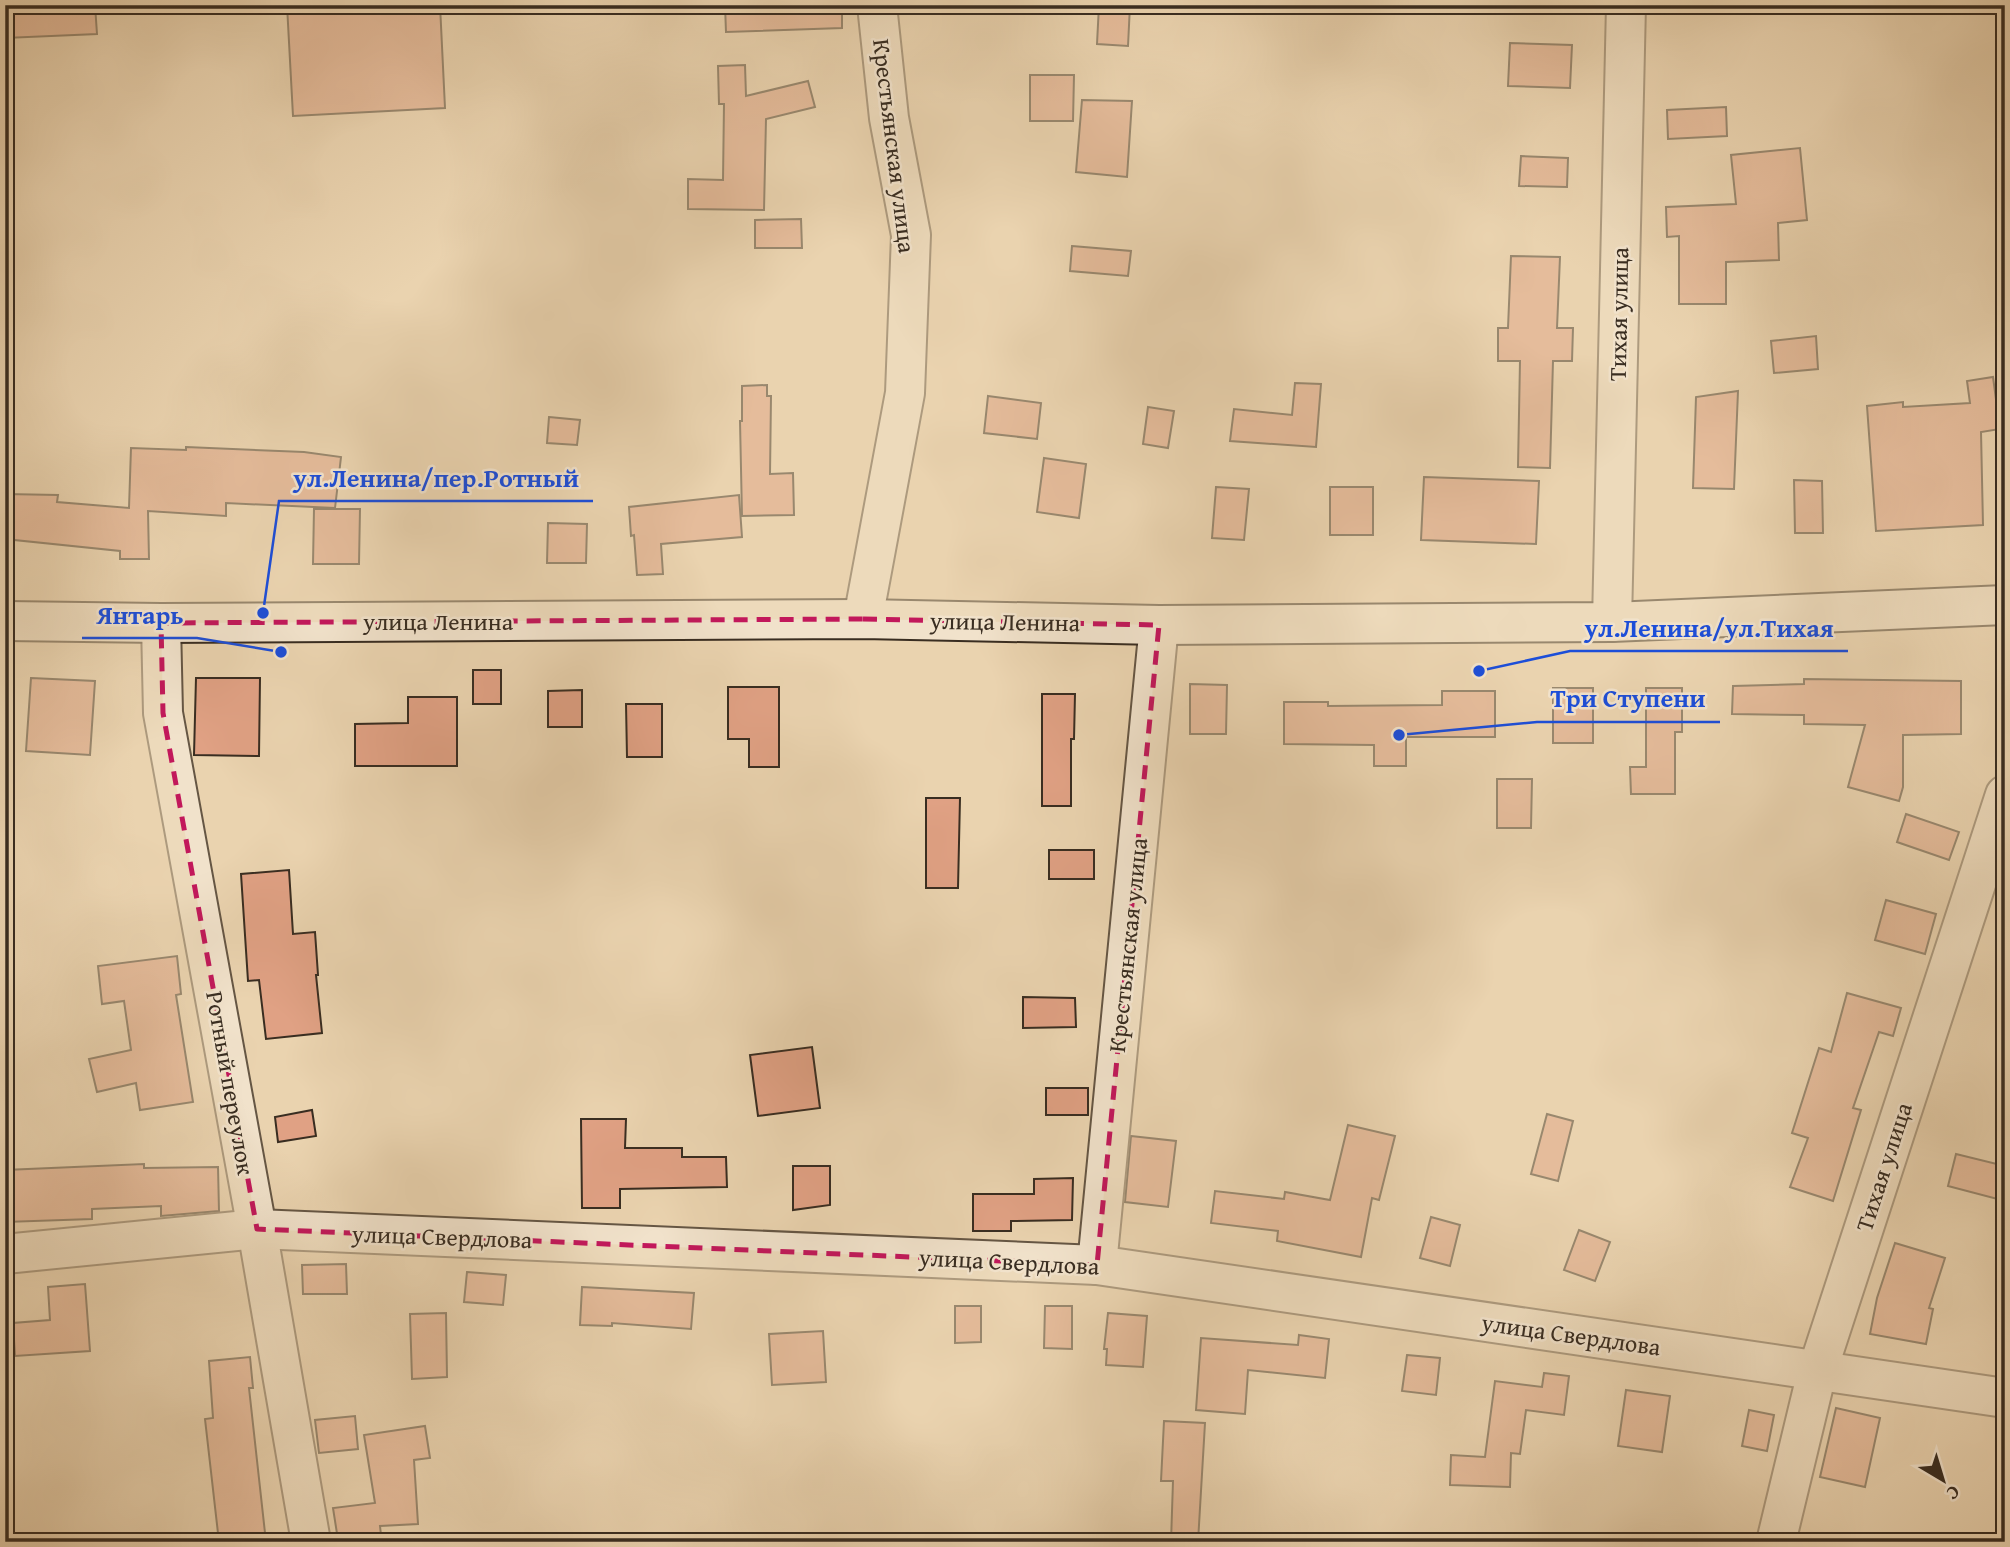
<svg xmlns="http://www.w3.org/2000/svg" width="2010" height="1547" viewBox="0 0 2010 1547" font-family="'Gentium Book Plus',serif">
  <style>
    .building { fill: #e0a184; stroke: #392d21; stroke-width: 2 }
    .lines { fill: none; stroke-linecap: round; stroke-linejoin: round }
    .minor-casing { stroke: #655644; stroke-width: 42 }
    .secondary-casing { stroke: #392d21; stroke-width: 42 }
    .minor { stroke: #f1e2cb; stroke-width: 38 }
    .secondary { stroke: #f1e2cb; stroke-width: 38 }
    .marked { fill: none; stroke: #c2185b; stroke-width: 5; stroke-dasharray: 14 9; stroke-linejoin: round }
    .labels { text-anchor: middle; stroke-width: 5; stroke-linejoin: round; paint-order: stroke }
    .street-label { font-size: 24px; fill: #392d21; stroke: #f1e2cb }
    .leader { fill: none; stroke: #1d4ed8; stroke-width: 2.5 }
    .callout-dot { fill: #1d4ed8; stroke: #f1e2cb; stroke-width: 2.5 }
    .callout-label { font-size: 26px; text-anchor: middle; font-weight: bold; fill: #1d4ed8; stroke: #f1e2cb; stroke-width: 5; stroke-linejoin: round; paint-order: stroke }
  </style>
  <rect width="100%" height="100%" fill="#ead3af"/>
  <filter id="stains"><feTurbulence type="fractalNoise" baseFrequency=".00286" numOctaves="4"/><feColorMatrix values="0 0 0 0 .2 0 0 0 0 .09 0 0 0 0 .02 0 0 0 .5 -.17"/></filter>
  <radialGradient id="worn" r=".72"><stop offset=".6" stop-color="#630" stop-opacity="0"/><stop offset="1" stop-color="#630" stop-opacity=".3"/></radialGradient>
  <!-- building -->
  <g class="building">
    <polygon points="5,5 95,5 97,34 5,38"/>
    <polygon points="287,5 440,5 445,108 293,116"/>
    <polygon points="725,5 842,5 842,28 726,32"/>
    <polygon points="1099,5 1130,5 1128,46 1097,44"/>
    <polygon points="1510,43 1572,45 1570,88 1508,86"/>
    <polygon points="745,65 746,96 808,81 815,107 766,119 764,210 688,209 688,179 723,180 724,104 719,104 718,66"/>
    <polygon points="1030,75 1074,75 1073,121 1030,121"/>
    <polygon points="1082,100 1132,101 1127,177 1076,172"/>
    <polygon points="1726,107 1727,136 1668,139 1667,110"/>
    <polygon points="1800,148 1807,220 1778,223 1779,260 1726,262 1726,304 1679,304 1679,236 1667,237 1666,207 1736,204 1731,155"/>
    <polygon points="1521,156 1568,158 1567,187 1519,186"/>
    <polygon points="801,219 802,248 755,248 755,220"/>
    <polygon points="1072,246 1131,251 1128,276 1070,271"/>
    <polygon points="1511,256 1560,257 1557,328 1573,328 1572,361 1553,361 1550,468 1518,467 1520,361 1498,361 1498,328 1508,328"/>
    <polygon points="1816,336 1818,369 1774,373 1771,341"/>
    <polygon points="1993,377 2000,429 1981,432 1983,525 1876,531 1867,406 1903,402 1903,407 1970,403 1967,381"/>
    <polygon points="1295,383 1321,384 1316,447 1230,441 1234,409 1292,415"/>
    <polygon points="767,385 767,396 771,396 770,474 793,473 794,515 742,516 740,421 742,421 742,386"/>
    <polygon points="1738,391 1734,489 1693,488 1696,397"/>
    <polygon points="988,396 1041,403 1037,439 984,433"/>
    <polygon points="1148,407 1174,411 1168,448 1143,444"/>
    <polygon points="549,417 580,420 577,445 547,443"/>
    <polygon points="186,447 304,452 341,457 335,508 226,503 226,516 148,511 149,559 120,559 120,551 5,539 5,494 58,495 57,502 129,508 131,448 186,450"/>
    <polygon points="1044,458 1086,464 1079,518 1037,512"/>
    <polygon points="1424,477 1539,481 1536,544 1421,540"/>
    <polygon points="1794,480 1822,481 1823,533 1795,533"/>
    <polygon points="1216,487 1249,489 1244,540 1212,538"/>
    <rect x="1330" y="487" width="43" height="48"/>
    <polygon points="739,495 742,537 661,544 663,574 637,575 634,535 631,536 629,507"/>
    <polygon points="314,509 360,509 359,564 313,564"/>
    <polygon points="548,523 587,524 586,563 547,563"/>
    <rect x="473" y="670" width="28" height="34"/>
    <polygon points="31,678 95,681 90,755 26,751"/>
    <polygon points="196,678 260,678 259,756 194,755"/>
    <polygon points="1804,679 1961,681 1961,734 1903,735 1903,787 1899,801 1848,787 1865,725 1804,724 1804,715 1732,714 1733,686 1804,684"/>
    <polygon points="1190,684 1227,685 1226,734 1190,734"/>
    <polygon points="728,687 779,687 779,767 749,767 749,739 728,739"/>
    <rect x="1553" y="688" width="40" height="55"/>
    <polygon points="1646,688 1682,688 1682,732 1675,732 1675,794 1631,794 1630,767 1646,767"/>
    <polygon points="582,690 582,727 548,727 548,691"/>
    <polygon points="1442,691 1495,691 1495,737 1406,737 1406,766 1374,766 1374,745 1284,744 1284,702 1328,702 1328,706 1442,705"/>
    <polygon points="1042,694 1075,694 1074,739 1071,739 1071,806 1042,806"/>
    <polygon points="408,697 457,697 457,766 355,766 355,724 408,723"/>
    <polygon points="626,704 662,704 662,757 627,757"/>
    <polygon points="1497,779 1532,779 1531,828 1497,828"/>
    <polygon points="926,798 960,798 958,888 926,888"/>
    <polygon points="1906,814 1959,832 1949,860 1897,842"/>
    <rect x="1049" y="850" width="45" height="29"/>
    <polygon points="289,870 293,934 315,932 318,975 316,975 322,1033 266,1039 259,980 248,981 241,874"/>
    <polygon points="1886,900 1936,914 1925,954 1875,940"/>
    <polygon points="177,956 181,994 176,995 193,1102 140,1110 136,1083 97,1092 89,1059 131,1050 124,1001 102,1004 98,966"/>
    <polygon points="1847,993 1901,1008 1893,1036 1879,1032 1853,1108 1861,1110 1833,1201 1790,1187 1808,1138 1792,1133 1819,1048 1831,1052"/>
    <polygon points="1023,997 1075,998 1076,1027 1023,1028"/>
    <polygon points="812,1047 820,1108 758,1116 750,1055"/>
    <rect x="1046" y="1088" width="42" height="27"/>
    <polygon points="312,1110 316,1136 278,1142 275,1117"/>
    <polygon points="1547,1114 1573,1121 1558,1181 1531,1174"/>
    <polygon points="581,1119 626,1119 625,1148 682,1148 682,1157 726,1157 727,1187 620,1189 620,1208 582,1208"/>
    <polygon points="1348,1125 1395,1136 1379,1200 1372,1198 1361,1257 1277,1241 1278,1231 1211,1223 1215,1191 1284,1199 1285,1192 1330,1200"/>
    <polygon points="1131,1136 1176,1141 1168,1207 1125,1202"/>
    <polygon points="1956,1154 2005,1166 2005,1201 1948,1186"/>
    <polygon points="144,1164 144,1168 218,1167 219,1211 161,1216 161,1206 92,1209 92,1219 5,1222 5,1170"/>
    <polygon points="793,1166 830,1166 830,1205 793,1210"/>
    <polygon points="1073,1178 1072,1220 1011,1221 1011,1231 973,1231 973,1194 1034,1194 1034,1179"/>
    <polygon points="1431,1217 1460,1225 1450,1266 1420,1258"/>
    <polygon points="1579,1230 1610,1242 1595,1281 1564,1270"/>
    <polygon points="1895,1243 1945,1258 1929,1308 1933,1309 1926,1344 1870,1334 1877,1298"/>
    <polygon points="346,1264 347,1294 303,1294 302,1265"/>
    <polygon points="467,1272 506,1275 503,1305 464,1302"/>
    <polygon points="85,1284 90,1351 15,1356 13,1323 50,1320 48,1287"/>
    <polygon points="582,1287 694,1293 691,1329 612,1323 612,1326 580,1325"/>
    <polygon points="955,1306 981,1306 981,1342 955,1343"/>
    <polygon points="1045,1306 1072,1306 1072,1349 1044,1348"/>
    <polygon points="446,1313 447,1377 412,1379 410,1314"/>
    <polygon points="1108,1313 1147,1316 1143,1367 1106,1365 1107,1349 1104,1349"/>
    <polygon points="823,1331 826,1382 772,1385 769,1334"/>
    <polygon points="1299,1335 1329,1339 1325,1378 1248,1370 1245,1414 1196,1410 1201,1338 1298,1345"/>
    <polygon points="1407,1355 1440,1358 1436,1395 1402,1391"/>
    <polygon points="250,1357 253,1388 249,1388 266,1542 219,1542 205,1419 213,1418 209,1361"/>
    <polygon points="1544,1373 1569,1376 1564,1415 1526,1410 1520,1454 1511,1453 1510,1487 1450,1485 1451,1455 1485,1457 1495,1381 1542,1387"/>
    <polygon points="1626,1390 1670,1396 1662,1452 1618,1446"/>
    <polygon points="1836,1408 1880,1418 1865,1487 1820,1477"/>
    <polygon points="1749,1410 1774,1415 1767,1451 1742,1446"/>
    <polygon points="355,1416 358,1449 319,1453 315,1420"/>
    <polygon points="1164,1421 1205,1423 1198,1542 1171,1542 1173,1481 1161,1481"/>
    <polygon points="425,1426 430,1458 414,1460 418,1524 380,1526 381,1535 338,1540 333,1508 375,1503 364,1435"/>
  </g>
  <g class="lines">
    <defs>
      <g id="minor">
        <polyline points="863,619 905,393 911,235 889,118 877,5"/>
        <polyline points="1612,622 1626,5"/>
        <polyline points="161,623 163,713 257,1229 311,1542"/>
        <polyline points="5,1254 257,1229 1097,1265 2005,1398"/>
        <polyline points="1097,1265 1159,625"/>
        <polyline points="1776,1542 1817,1372 2005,795"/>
      </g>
      <polyline id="secondary" points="5,621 161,623 863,619 1159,625 1612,622 2005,605"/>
    </defs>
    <!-- minor casing -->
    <use href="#minor" class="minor-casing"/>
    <!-- secondary casing -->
    <use href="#secondary" class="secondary-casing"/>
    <!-- minor -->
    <use href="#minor" class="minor"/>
    <!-- secondary -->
    <use href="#secondary" class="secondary"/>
  </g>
  <!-- marked area -->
  <path d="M0 0H2010V1547H0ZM863,619l296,6 -62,640 -840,-36 -94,-516 -2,-90z" fill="#ead3af" fill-opacity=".55" fill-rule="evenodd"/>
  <path class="marked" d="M863,619l296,6 -62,640 -840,-36 -94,-516 -2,-90z"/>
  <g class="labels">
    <!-- street labels -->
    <g class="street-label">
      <text transform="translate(894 146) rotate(83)" y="8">Крестьянская улица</text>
      <text transform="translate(1619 314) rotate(-89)" y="8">Тихая улица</text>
      <text x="438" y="630">улица Ленина</text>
      <text transform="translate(1005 622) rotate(1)" y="8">улица Ленина</text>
      <text transform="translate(1128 945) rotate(-84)" y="8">Крестьянская улица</text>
      <text transform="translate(230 1083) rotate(80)" y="8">Ротный переулок</text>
      <text transform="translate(1884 1167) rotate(-72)" y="8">Тихая улица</text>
      <text transform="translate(442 1237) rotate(2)" y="8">улица Свердлова</text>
      <text transform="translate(1009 1262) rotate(3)" y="8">улица Свердлова</text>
      <text transform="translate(1571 1335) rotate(8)" y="8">улица Свердлова</text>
    </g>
  </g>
  <!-- callouts -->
  <path class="leader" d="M263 613L279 501H593M281 652L197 638H82M1479 671L1570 651H1848M1399 735L1537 722H1720"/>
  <g class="callout-dot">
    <circle cx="263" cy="613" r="7"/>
    <circle cx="281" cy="652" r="7"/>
    <circle cx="1479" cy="671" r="7"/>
    <circle cx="1399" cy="735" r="7"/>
  </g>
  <g class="callout-label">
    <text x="436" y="487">ул.Ленина/пер.Ротный</text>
    <text x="140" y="624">Янтарь</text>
    <text x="1709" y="637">ул.Ленина/ул.Тихая</text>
    <text x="1628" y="707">Три Ступени</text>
  </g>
  <!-- margin -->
  <rect width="2010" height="1547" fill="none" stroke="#ead3af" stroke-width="28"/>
  <rect x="7" y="7" width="1996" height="1533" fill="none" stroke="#392d21" stroke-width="3.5"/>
  <rect x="14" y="14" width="1982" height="1519" fill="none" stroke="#392d21" stroke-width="2"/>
  <!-- north arrow -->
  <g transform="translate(1943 1480) rotate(142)" stroke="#f1e2cb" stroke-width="5" paint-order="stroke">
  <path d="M0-5L12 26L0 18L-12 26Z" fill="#392d21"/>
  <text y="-10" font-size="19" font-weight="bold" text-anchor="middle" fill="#392d21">С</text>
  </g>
  <rect width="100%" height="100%" filter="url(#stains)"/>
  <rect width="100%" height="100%" fill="url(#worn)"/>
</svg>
